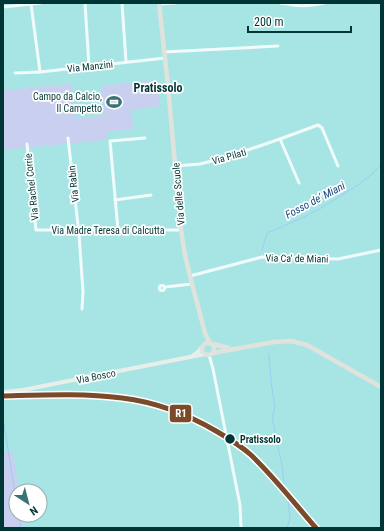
<svg xmlns="http://www.w3.org/2000/svg" width="384" height="531" viewBox="0 0 384 531" font-family="'Roboto Condensed',sans-serif">
  <style>
    .green { fill: #c9d0ef }
    .lines { fill: none; stroke-linecap: round; stroke-linejoin: round }
    .stream { stroke: #9ccdf3; stroke-width: 1 }
    .street { stroke: #f2fbfb; stroke-width: 3 }
    .secondary { stroke: #e8efeb; stroke-width: 4 }
    .primary { stroke: #dfe3db; stroke-width: 4.5 }
    .rail-1-casing { stroke: #fff; stroke-width: 8 }
    .rail-1 { stroke: #7a4b2a; stroke-width: 5 }
    .stop-dot { fill: #003535; stroke: #fff; stroke-width: 1.5 }
    .labels { text-anchor: middle; stroke-width: 3.5; stroke-linejoin: round; paint-order: stroke }
    .street-label { font-size: 10px; fill: #003535; stroke: #fff }
    .poi-label { font-size: 10px; fill: #003535; stroke: #fff; text-anchor: end }
    .stop-label { font-size: 10px; font-weight: bold; fill: #003535; stroke: #fff; text-anchor: start }
    .water-label { font-size: 11px; font-style: italic; fill: #16467f; stroke: #fff }
    .quarter-label { font-size: 12px; font-weight: bold; fill: #003535; stroke: #fff }
    .line-badge { stroke: #fff; stroke-width: 1.5 }
    .badge-label { font-size: 11px; text-anchor: middle; font-weight: bold; fill: #fff }
  </style>
  <rect width="100%" height="100%" fill="#a7e5e5"/>
  <!-- green -->
  <g class="green">
    <polygon points="157,80 160,106 132,110 132,119 134,129 108,132 105,140 3,150 3,90 72,84 75,118 103,116 104,118 101,86"/>
    <polygon points="3,451 13,451 19,491 16,491 16,515 22,515 24,528 3,528"/>
  </g>
  <g class="lines">
    <!-- stream -->
    <g class="stream">
      <polyline points="262,250 267,233 304,217 321,208 358,185 372,174 381,165"/>
      <polyline points="269,354 271,381 275,408 272,417 282,466 284,484 291,494"/>
      <polyline points="3,418 16,499"/>
      <polyline points="19,515 21,528"/>
      <polyline points="287,528 290,519 288,500"/>
    </g>
    <!-- street -->
    <g class="street">
      <polyline points="85,3 89,66"/>
      <polyline points="122,3 126,62"/>
      <path d="M280,3c18,3 26,4 44,0"/>
      <polyline points="31,4 40,72"/>
      <polyline points="159,4 175,3"/>
      <polyline points="3,7 41,3"/>
      <polyline points="164,52 278,46"/>
      <polyline points="15,73 40,72 165,58"/>
      <polyline points="68,138 79,234 83,292 82,309"/>
      <polyline points="280,139 299,183"/>
      <polyline points="27,144 36,230 181,230"/>
      <polyline points="175,166 200,164 224,158 280,139 318,125 322,128 338,166"/>
      <polyline points="115,200 151,195"/>
      <polyline points="118,230 110,141 145,138"/>
      <polyline points="190,276 262,257 338,259 381,250"/>
      <circle cx="162" cy="288" r="2.5"/>
      <polyline points="165,287 192,284"/>
      <polyline points="209,355 213,369 240,505 241,528"/>
    </g>
    <!-- secondary -->
    <g class="secondary">
      <polyline points="191,357 199,351 202,347"/>
      <polyline points="3,392 23,390 205,354"/>
    </g>
    <!-- primary -->
    <g class="primary">
      <polyline points="159,3 168,86 181,230 185,255 190,276 205,333 210,343"/>
      <circle cx="208" cy="349" r="6"/>
      <polyline points="213,344 229,348"/>
      <polyline points="213,353 274,342 291,341 307,345 381,387"/>
    </g>
    <defs>
      <path id="rail-1" d="M3,396c39,-1 80,-3 119,2 33,4 65,16 94,33 12,7 25,15 35,24 24,23 44,49 65,73"/>
    </defs>
    <!-- rail-1 casing -->
    <use href="#rail-1" class="rail-1-casing"/>
    <!-- rail-1 -->
    <use href="#rail-1" class="rail-1"/>
  </g>
  <!-- icons -->
  <defs>
    <symbol id="stadium-bare" viewBox="-9 -9 18 18"><path d="M0-5a6.5 5 0 1 0 0 10a6.5 5 0 1 0 0-10ZM-3.5-1.8h7v3.6h-7Z" fill="#3a7373" stroke="#fff" stroke-width="2.5" paint-order="stroke"/></symbol>
  </defs>
  <g fill-rule="evenodd">
    <use href="#stadium-bare" x="103" y="91" width="22" height="22"/>
  </g>
  <!-- markers -->
  <circle class="stop-dot" cx="230" cy="439" r="5.5"/>
  <g class="labels">
    <!-- street labels -->
    <g class="street-label">
      <text transform="translate(90 66) rotate(-6)" y="4">Via Manzini</text>
      <text transform="translate(229 156) rotate(-16)" y="4">Via Pilati</text>
      <text transform="translate(73 184) rotate(-96)" y="4">Via Rabin</text>
      <text transform="translate(31 187) rotate(-96)" y="4">Via Rachel Corrie</text>
      <text transform="translate(178 194) rotate(-95)" y="4">Via delle Scuole</text>
      <text x="108" y="234">Via Madre Teresa di Calcutta</text>
      <text transform="translate(297 258) rotate(1)" y="4">Via Ca' de Miani</text>
      <text transform="translate(96 376) rotate(-11)" y="4">Via Bosco</text>
    </g>
    <!-- poi labels -->
    <g class="poi-label">
      <text x="102" y="100">Campo da Calcio,<tspan x="102" dy="12">Il Campetto</tspan></text>
    </g>
    <!-- stop labels -->
    <g class="stop-label">
      <text x="240" y="443">Pratissolo</text>
    </g>
    <!-- water labels -->
    <g class="water-label">
      <text transform="translate(315 200) rotate(-28)" y="4">Fosso de' Miani</text>
    </g>
    <!-- quarter labels -->
    <g class="quarter-label">
      <text x="158" y="92">Pratissolo</text>
    </g>
  </g>
  <rect class="line-badge" x="169" y="404" width="23" height="19" rx="4" fill="#7a4b2a"/>
  <g class="badge-label">
    <text x="181" y="417">R1</text>
  </g>
  <!-- border -->
  <rect width="384" height="531" fill="none" stroke="#003535" stroke-width="8"/>
  <!-- north arrow -->
  <g transform="translate(28 503) rotate(144)"><circle r="19" fill="#ffffff" stroke="#99aeae"/>
  <path d="M0-3L7 15L0 10L-7 15Z" fill="#3a7373"/>
  <text y="-6" font-size="11" font-weight="bold" text-anchor="middle" fill="#003535">N</text>
  </g>
  <!-- scale -->
  <path d="M248 26v6h103v-6" fill="none" stroke="#003535" stroke-width="2"/>
  <text x="254" y="26" font-size="12" fill="#003535" stroke="#ffffff" stroke-width="3" paint-order="stroke">200 m</text>
</svg>
